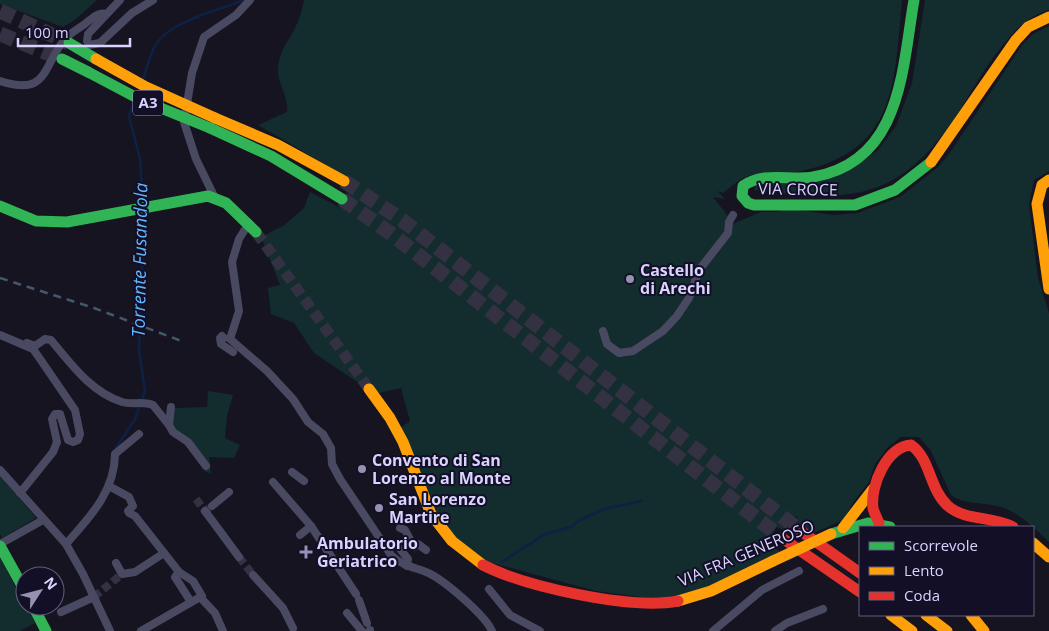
<svg xmlns="http://www.w3.org/2000/svg" width="1049" height="631" viewBox="0 0 1049 631" font-family="'Open Sans',sans-serif">
  <style>
    .green { fill: #132c2d }
    .lines { fill: none; stroke-linecap: round; stroke-linejoin: round }
    .stream { stroke: #0d2144; stroke-width: 2.5 }
    .street-tunnel { stroke: #333142; stroke-width: 8; stroke-dasharray: 8 4; stroke-linecap: butt }
    .secondary-tunnel { stroke: #333142; stroke-width: 11; stroke-dasharray: 11 5.5; stroke-linecap: butt }
    .highway-tunnel { stroke: #333142; stroke-width: 15; stroke-dasharray: 15 8; stroke-linecap: butt }
    .street { stroke: #4a4962; stroke-width: 8 }
    .fast { stroke: #30b455; stroke-width: 11 }
    .slow { stroke: #ff9f0a; stroke-width: 11 }
    .jam { stroke: #e5322d; stroke-width: 11 }
    .rail { stroke: #43596b; stroke-width: 2.5; stroke-dasharray: 8 6; stroke-linecap: butt }
    .fast-bridge { stroke: #30b455; stroke-width: 11 }
    .slow-bridge { stroke: #ff9f0a; stroke-width: 11 }
    .poi-dot { fill: #9591b1; stroke: #130f26; stroke-width: 2 }
    .labels { text-anchor: middle; stroke-width: 4; stroke-linejoin: round; paint-order: stroke }
    .shield { fill: #130f26; stroke: #9e99be; stroke-width: 1 }
    .shield-label { font-size: 15px; font-weight: bold; fill: #d9d4ff }
    .street-label { font-size: 16px; fill: #d9d4ff; stroke: #130f26 }
    .poi-label { font-size: 16px; font-weight: bold; fill: #d9d4ff; stroke: #130f26; text-anchor: start }
    .water-label { font-size: 18px; font-style: italic; fill: #62b6ff; stroke: #130f26 }
  </style>
  <rect width="100%" height="100%" fill="#161421"/>
  <!-- green -->
  <g class="green">
    <polygon points="0,0 97,0 76,19 63,27 0,4"/>
    <path d="M304,0h598c-8,85 -5,152 -105,172 -15,4 -30,0 -45,3 -11,2 -21,12 -29,18l-6,-2 8,8 -12,-2 15,19 4,8 29,-12h15l12,-4 45,7 24,-2 43,-16 38,-30 11,-13 73,-109 11,-11 16,-8v145l-15,9 -5,24 9,74 11,35v229c-14,-13 -29,-29 -48,-35 -16,-5 -36,-2 -50,-12l-20,-44 -12,-14h-18l-13,10 -13,17 -6,18 -14,18 -12,20 -29,13 -19,-11 3,-5 -2,-1 -12,15 -7,-4 -10,16 14,9 -63,31 -41,15h-28l-53,-7 -111,-30 -31,-24 -19,-26 -36,-82 11,-8 -9,-33 -26,6 -61,-41 -20,-30 -23,-9 -3,-26 12,-3 -19,-48 22,-11 21,-18 6,-16 29,15 16,-25 -97,-57 29,-13c2,-16 -11,-30 -9,-46 2,-15 9,-23 16,-36 5,-9 8,-20 10,-30z"/>
    <path d="M925,0h124v10c-25,7 -38,25 -54,45 -15,20 -27,43 -41,64 -59,85 -106,82 -200,71l2,-6 16,-4 41,3 36,-12 29,-21 18,-24 16,-43z"/>
    <polygon points="208,391 233,395 227,416 225,438 240,445 234,458 209,457 211,474 204,471 207,467 171,426 174,408 207,407"/>
    <polygon points="0,475 36,518 2,538 0,534"/>
    <polygon points="0,558 35,623 20,631 0,631"/>
  </g>
  <g class="lines">
    <!-- stream -->
    <g class="stream">
      <path d="M143,79c4,-10 6,-23 12,-33 14,-25 63,-35 88,-46"/>
      <polyline points="134,103 129,116 140,159 143,205"/>
      <polyline points="114,451 135,419 145,391 139,351 144,211"/>
      <polyline points="502,562 545,534 571,527 580,520 604,509 641,501"/>
    </g>
    <!-- street-tunnel -->
    <g class="street-tunnel">
      <polyline points="196,499 205,511 212,506"/>
      <polyline points="239,557 253,575"/>
      <polyline points="94,597 122,574"/>
    </g>
    <!-- secondary-tunnel -->
    <polyline class="secondary-tunnel" points="256,232 369,389"/>
    <!-- highway-tunnel -->
    <g class="highway-tunnel">
      <polyline points="0,11 69,43"/>
      <polyline points="0,34 62,59"/>
      <polyline points="344,181 402,220 798,529"/>
      <polyline points="342,199 390,233 782,538"/>
    </g>
    <!-- street -->
    <g class="street">
      <polyline points="120,0 88,34 87,41 89,45 100,43 132,13 153,0"/>
      <path d="M0,81c49,16 42,-15 65,-42 5,-6 15,-11 21,-16 7,-5 12,-11 20,-9"/>
      <polyline points="215,198 196,159 184,122 192,73 204,37 236,15 250,0"/>
      <path d="M249,223l-10,16 -7,23 7,49 -9,28 37,32 26,28 15,23 15,12 8,14 1,16 8,15 51,76c10,10 22,12 35,17 16,6 59,43 66,59"/>
      <polyline points="603,331 607,344 619,353 633,351 663,331 677,316 689,298 699,270 728,233 729,222 733,215"/>
      <polyline points="0,335 33,349 38,356 75,410 80,434 78,440 73,442 68,440 60,414 55,414 52,419 57,442 53,452 20,493"/>
      <polyline points="224,338 222,336 220,338 221,344 233,352"/>
      <path d="M27,343l8,3 10,-7 6,1c20,24 40,52 71,62 10,3 21,-1 31,3l16,20 2,-18"/>
      <polyline points="169,425 173,432 188,442 206,466"/>
      <polyline points="0,470 66,544 83,574 110,631"/>
      <polyline points="292,472 304,481"/>
      <polyline points="273,482 311,526 356,594"/>
      <polyline points="109,486 129,497 133,506 128,511 129,513 135,516 179,572 193,581 202,596 141,631"/>
      <polyline points="212,506 229,492"/>
      <polyline points="205,511 239,557"/>
      <polyline points="400,528 405,530 414,547 418,544 426,550"/>
      <polyline points="300,535 311,526"/>
      <polyline points="0,544 43,520"/>
      <path d="M66,544c24,-27 49,-53 49,-90l24,-20"/>
      <polyline points="400,549 408,559 407,566"/>
      <polyline points="116,563 122,574 135,572 164,553"/>
      <polyline points="179,572 175,577 191,602"/>
      <polyline points="253,575 283,608 293,628"/>
      <polyline points="489,589 510,615 540,631"/>
      <polyline points="200,597 215,613 223,631"/>
      <polyline points="359,600 367,623"/>
      <polyline points="61,612 94,597"/>
      <polyline points="347,613 362,631"/>
      <polyline points="370,630 370,631"/>
      <polyline points="713,631 762,590 799,571"/>
      <polyline points="775,631 787,623 823,609"/>
    </g>
    <!-- fast -->
    <g class="fast">
      <path d="M914,0c-12,69 -12,162 -101,177 -23,4 -49,-6 -70,9l-1,10 6,7 6,2h101l40,-15 36,-28"/>
      <polyline points="69,43 96,59"/>
      <polyline points="62,59 88,72"/>
      <polyline points="210,128 271,156 342,199"/>
      <polyline points="0,206 36,221 67,222 208,196 226,203 256,232"/>
      <polyline points="831,534 868,523 890,527"/>
      <polyline points="0,546 25,591"/>
      <polyline points="33,606 46,631"/>
    </g>
    <!-- slow -->
    <g class="slow">
      <polyline points="215,118 278,145 344,181"/>
      <polyline points="931,162 1016,40 1028,27 1049,17"/>
      <polyline points="1049,180 1042,185 1037,204 1049,289"/>
      <polyline points="369,389 390,418 403,442 431,514 452,541 483,565"/>
      <polyline points="843,528 873,489"/>
      <polyline points="1033,543 1049,557"/>
      <polyline points="678,601 711,591 773,561"/>
      <polyline points="891,615 912,631"/>
      <polyline points="926,615 947,631"/>
      <polyline points="971,615 984,631"/>
    </g>
    <!-- jam -->
    <g class="jam">
      <path d="M879,523c-2,-5 -5,-10 -6,-15 -3,-23 14,-61 38,-63 20,14 18,44 37,61 17,15 45,10 65,21"/>
      <polyline points="798,529 860,573"/>
      <polyline points="782,538 860,592"/>
      <path d="M483,565c43,22 148,45 195,36"/>
    </g>
    <!-- rail -->
    <polyline class="rail" points="0,278 94,308 184,342"/>
    <!-- fast-bridge -->
    <polyline class="fast-bridge" points="88,72 141,100 210,128"/>
    <!-- slow-bridge -->
    <g class="slow-bridge">
      <polyline points="96,59 146,87 215,118"/>
      <polyline points="773,561 831,534"/>
    </g>
  </g>
  <!-- markers -->
  <g class="poi-dot">
    <circle cx="630" cy="279" r="5"/>
    <circle cx="362" cy="469" r="5"/>
    <circle cx="379" cy="508" r="5"/>
    <path d="M303.5 544.5h5v5h5v5h-5v5h-5v-5h-5v-5h5z"/>
  </g>
  <g class="labels">
    <!-- shield labels -->
    <rect class="shield" x="133" y="90.5" width="30" height="25" rx="4"/>
    <g class="shield-label">
      <text x="148" y="108">A3</text>
    </g>
    <!-- street labels -->
    <g class="street-label">
      <text transform="translate(798 189) rotate(1)" y="6">VIA CROCE</text>
      <text transform="translate(746 553) rotate(-23)" y="6">VIA FRA GENEROSO</text>
    </g>
    <!-- poi labels -->
    <g class="poi-label">
      <text x="640" y="276">Castello<tspan x="640" dy="18">di Arechi</tspan></text>
      <text x="372" y="466">Convento di San<tspan x="372" dy="18">Lorenzo al Monte</tspan></text>
      <text x="389" y="505">San Lorenzo<tspan x="389" dy="18">Martire</tspan></text>
      <text x="317" y="549">Ambulatorio<tspan x="317" dy="18">Geriatrico</tspan></text>
    </g>
    <!-- water labels -->
    <g class="water-label">
      <text transform="translate(140 260) rotate(-89)" y="6">Torrente Fusandola</text>
    </g>
  </g>
  <!-- legend -->
  <rect x="859" y="526" width="175" height="90" fill="#130f26" stroke="#625e7d"/>
  <rect x="869" y="542" width="25" height="8" fill="#30b455" stroke="#625e7d"/>
  <text x="904" y="551" font-size="15" fill="#d9d4ff">Scorrevole</text>
  <rect x="869" y="567" width="25" height="8" fill="#ff9f0a" stroke="#625e7d"/>
  <text x="904" y="576" font-size="15" fill="#d9d4ff">Lento</text>
  <rect x="869" y="592" width="25" height="8" fill="#e5322d" stroke="#625e7d"/>
  <text x="904" y="601" font-size="15" fill="#d9d4ff">Coda</text>
  <!-- north arrow -->
  <g transform="translate(40 591) rotate(54)"><circle r="24" fill="#130f26" stroke="#625e7d"/>
  <path d="M0-4L9 19L0 12L-9 19Z" fill="#9591b1"/>
  <text y="-8" font-size="14" font-weight="bold" text-anchor="middle" fill="#d9d4ff">N</text>
  </g>
  <!-- scale -->
  <path d="M18 38v8h112v-8" fill="none" stroke="#d9d4ff" stroke-width="2.5"/>
  <text x="25" y="38" font-size="15" fill="#d9d4ff" stroke="#130f26" stroke-width="4" paint-order="stroke">100 m</text>
</svg>
